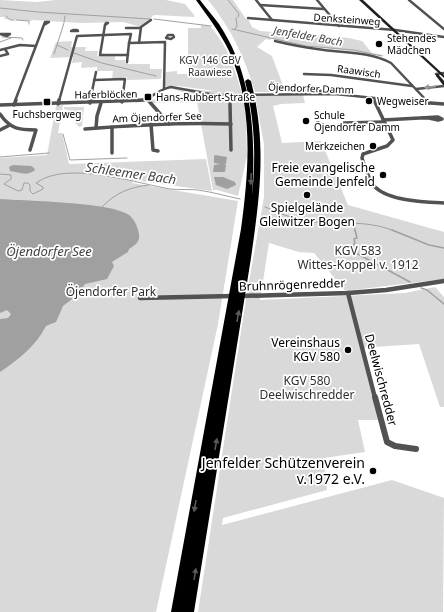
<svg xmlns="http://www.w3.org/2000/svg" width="444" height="612" viewBox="0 0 444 612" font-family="'Noto Sans',sans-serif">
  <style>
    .green { fill: #d9d9d9 }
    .water { fill: #a0a0a0 }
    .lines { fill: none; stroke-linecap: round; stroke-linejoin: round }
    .stream-far1 { stroke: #a0a0a0; stroke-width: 1 }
    .stream { stroke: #a0a0a0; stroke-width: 1.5 }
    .minor-far3 { stroke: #525252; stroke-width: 2.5 }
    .minor-far2 { stroke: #525252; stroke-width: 3.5 }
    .minor-far1 { stroke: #525252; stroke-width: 4.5 }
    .minor { stroke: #525252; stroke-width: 6 }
    .secondary { fill: #1f1f1f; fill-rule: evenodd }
    .motorway { fill: #000; fill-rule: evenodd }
    .oneway { fill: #979797 }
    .oneway2 { fill: #595959 }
    .poi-dot { fill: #000; stroke: #fff; stroke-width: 1.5 }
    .labels { text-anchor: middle; stroke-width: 3.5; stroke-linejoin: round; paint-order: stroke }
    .far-street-label { font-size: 10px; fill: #000; stroke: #fff }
    .far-poi-label { font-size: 10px; fill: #000; stroke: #fff; text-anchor: start }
    .far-park-label { font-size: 10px; fill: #303030; stroke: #fff }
    .far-water-label { font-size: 11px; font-style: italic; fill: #414141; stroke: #fff }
    .poi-label { font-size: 12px; fill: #000; stroke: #fff; text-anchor: end }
    .park-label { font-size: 12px; fill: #303030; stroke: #fff }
    .street-label { font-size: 12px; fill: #000; stroke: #fff }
    .water-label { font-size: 13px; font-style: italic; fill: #414141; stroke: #fff }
    .near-poi-label { font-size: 14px; fill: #000; stroke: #fff; text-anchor: end }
  </style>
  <rect width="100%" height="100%" fill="#fff"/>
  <!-- green -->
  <g class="green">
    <polygon points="0,0 37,2 55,0 166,0 185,4 194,15 194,17 155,15 152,16 151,20 141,27 123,22 81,23 32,20 31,21 4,19 5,17 0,17"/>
    <path d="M208,0h25l13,19h2l4,8 8,4 89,7 13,3 10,12 12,2 -1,1c-37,-7 -74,-8 -111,-17l-2,1 -4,-1 -9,8 15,9 13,35 35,1h-65c-10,-34 -24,-64 -47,-92z"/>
    <path d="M201,25l9,1c18,20 25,43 32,68h-28l-38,-7 31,4 7,-1h-6l-30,-4h-13l1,-14 11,-1v3h11v-46h13z"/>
    <polygon points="72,41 71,47 86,47 85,51 98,51 97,56 115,55 115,60 125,60 125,63 128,63 128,64 150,64 150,69 162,69 161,79 127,80 127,77 112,79 113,71 97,71 97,67 81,68 82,62 72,63 73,57 50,58 56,42"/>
    <polygon points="170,88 214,95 243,95 246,122 247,156 238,196 217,190 213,190 197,102 150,103 150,101 159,98 188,99 188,94"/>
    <polygon points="303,95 305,103 281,104 273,106 282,143 321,141 348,205 444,232 444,279 345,291 314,253 299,252 269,243 260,300 405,293 435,287 444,297 444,407 440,407 419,344 360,348 378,420 358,420 365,452 324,458 327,490 223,518 222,525 392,480 444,498 443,612 198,612 246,299 264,197 264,144 255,96"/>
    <polygon points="63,105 58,133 62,133 69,164 206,159 212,191 133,180 132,183 238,201 218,324 156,612 0,612 0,158 47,155 56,106"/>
    <polygon points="64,107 84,107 82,126 79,127 75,123 77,121 75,120 70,111 64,109"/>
  </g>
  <!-- water -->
  <g class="water">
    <polygon points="215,155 227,157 226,164 224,165 226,165 225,172 213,172 214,165 220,164 214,163 214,156"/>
    <path d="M13,165l18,1 3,2 1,2c-8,7 -16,2 -25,1l-1,-4z"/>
    <polygon points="214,177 223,177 235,182 236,185 227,189 216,185"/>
    <path d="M0,199c26,2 111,3 129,16 4,3 8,10 9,15 3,11 0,13 -9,19l-1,3 -16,10 2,4 -7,13 -22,5 -9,12 -13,10 -7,16 -10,4c-11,21 -27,33 -46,46v-53l8,-1 3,-4 -4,-4 -7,3z"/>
  </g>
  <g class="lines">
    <!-- stream-far1 -->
    <g class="stream-far1">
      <polyline points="228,0 239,14 238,17"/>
      <polyline points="0,8 38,12 150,19"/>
      <polyline points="6,16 10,20 14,20"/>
      <polyline points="154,19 211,26"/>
      <polyline points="16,20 29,21 29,24"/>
      <polyline points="64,22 65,16"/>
      <polyline points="64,23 57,45 68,50"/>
      <polyline points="232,29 306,46 354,50 382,56"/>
      <polyline points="235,29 237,26 236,18"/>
      <polyline points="2,37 22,38 23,40"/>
      <polyline points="0,42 11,38"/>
      <polyline points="74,53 102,63 156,76"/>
      <polyline points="54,54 57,45"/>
      <polyline points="63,134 70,160 127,158"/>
      <polyline points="0,157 49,153"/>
      <path d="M0,174l11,1v4l-7,5 14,7 4,-1 2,-7h4l2,2v6l3,3 10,-5v-2l-7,-4c31,-23 99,0 134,6 9,1 19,0 28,1 14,2 28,6 42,9"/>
      <path d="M102,207c13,-14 28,-20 47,-22"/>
      <path d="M265,207c13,5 27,12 41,14 29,4 60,-2 88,10"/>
      <polyline points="352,223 355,227 355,231"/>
    </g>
    <!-- stream -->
    <g class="stream">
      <polyline points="355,230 357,238 354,239 355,243 353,245 356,253 410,282"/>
      <polyline points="392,230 429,245 444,248"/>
      <polyline points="421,288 427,290 444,304"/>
    </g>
    <!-- minor-far3 -->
    <g class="minor-far3">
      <polyline points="256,0 272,20"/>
      <polyline points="317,0 339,26"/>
      <polyline points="409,0 444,29"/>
      <polyline points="260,5 324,9"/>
      <polyline points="248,18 395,30 444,37"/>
      <polygon points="106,23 108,23 105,25"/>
      <polyline points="105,25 100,55 128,55"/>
      <polyline points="126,28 141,28"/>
      <polygon points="73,30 77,30 78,31 71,31"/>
      <polygon points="0,34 10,34 7,36"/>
      <polygon points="168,35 173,35 174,37 171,39 166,38"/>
      <path d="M275,41c16,4 33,7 49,9 23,3 46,2 67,13l36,38"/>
      <polyline points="139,43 141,27 151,20"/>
      <polyline points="0,50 20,45 36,46"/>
      <polyline points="0,56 8,54 5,49"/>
      <polyline points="127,62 129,43"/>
      <polyline points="304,74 331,75 412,86"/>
      <polyline points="436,74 444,73"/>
      <polyline points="94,80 125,79 122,101"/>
      <polyline points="416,89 444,86"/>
      <polyline points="285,90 325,91"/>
      <polyline points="373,99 374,101"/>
      <polyline points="148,100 150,101"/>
      <polyline points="15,101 45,22 49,22 44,25"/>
      <polyline points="59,101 77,36 131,34 129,43 165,42 164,88"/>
      <polyline points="90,101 96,72"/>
      <path d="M136,101c14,0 22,-12 35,-14l44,8 120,-1 69,7"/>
    </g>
    <!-- minor-far2 -->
    <g class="minor-far2">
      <polyline points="148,100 169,124"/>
      <path d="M374,100l19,40 -6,6 -24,8 -1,4c3,9 6,21 13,29 14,14 50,15 69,16"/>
      <polyline points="390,100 444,104"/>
      <polyline points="426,100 429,103"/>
      <polyline points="122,102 122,100"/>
      <polyline points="90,103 91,100"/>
      <polyline points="58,104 59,100"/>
      <polyline points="230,104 231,150"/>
      <polyline points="0,105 145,100"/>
      <polyline points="14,105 16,100"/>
      <path d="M0,114c10,15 19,16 36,16l-6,20"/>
      <polyline points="383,120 438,117 442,119 438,120 429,118"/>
      <polyline points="350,123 343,127 339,125 344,123 384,122"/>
      <polyline points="151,124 153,150 158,151"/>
      <polyline points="112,127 112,153"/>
      <polyline points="96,128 97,116 101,103"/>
      <path d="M85,129c49,-4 97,-7 146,-5"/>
      <polyline points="0,130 8,126"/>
    </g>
    <!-- minor-far1 -->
    <g class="minor-far1">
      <polyline points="348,293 375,398"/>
      <polyline points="241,296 348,293 386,290 444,281"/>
      <polyline points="140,298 233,296"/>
    </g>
    <!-- minor -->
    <polyline class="minor" points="375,397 387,442 395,446 416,449"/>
    <!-- secondary -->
    <g class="secondary">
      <polygon points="359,0 363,0 444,75 444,78"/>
      <polygon points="436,74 438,74 444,81 444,85 443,85 436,76"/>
    </g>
    <!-- motorway -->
    <path class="motorway" d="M196,0h4c6,8 13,16 19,24 34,51 37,113 33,172 4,-39 3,-76 -7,-115l3,-2 3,2c16,64 9,113 0,177l-57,354h-23l70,-383c8,-59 13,-122 -12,-178 -9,-19 -21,-34 -33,-51z"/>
  </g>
  <!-- one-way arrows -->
  <defs><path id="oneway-solid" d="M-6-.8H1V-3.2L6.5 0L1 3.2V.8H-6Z"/></defs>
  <use class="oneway" href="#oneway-solid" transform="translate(430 87) rotate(174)"/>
  <g class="oneway2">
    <use href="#oneway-solid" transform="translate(251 179) rotate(93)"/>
    <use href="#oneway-solid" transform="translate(238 316) rotate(-80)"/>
    <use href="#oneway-solid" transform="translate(216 444) rotate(-80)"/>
    <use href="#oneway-solid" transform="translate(195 506) rotate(100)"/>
    <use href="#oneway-solid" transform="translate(195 574) rotate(-81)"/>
  </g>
  <!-- markers -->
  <g class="poi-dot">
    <circle cx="379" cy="44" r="4"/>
    <rect x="144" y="93" width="8" height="8" rx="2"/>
    <circle cx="369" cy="101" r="4"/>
    <rect x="43" y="98" width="8" height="8" rx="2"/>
    <circle cx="306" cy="121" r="4"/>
    <circle cx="373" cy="146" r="4"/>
    <circle cx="383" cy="175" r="4"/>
    <circle cx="307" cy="195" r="4"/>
    <circle cx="348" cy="350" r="4"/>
    <circle cx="373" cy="471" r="4"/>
  </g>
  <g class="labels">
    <!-- far-street labels -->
    <g class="far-street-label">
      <text transform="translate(347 19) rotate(4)" y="4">Denksteinweg</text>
      <text transform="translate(359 71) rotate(8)" y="4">Raawisch</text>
      <text transform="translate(311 88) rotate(2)" y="4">Öjendorfer Damm</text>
      <text transform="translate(106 94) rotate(-1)" y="4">Haferblöcken</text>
      <text transform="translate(157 117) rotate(-2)" y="4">Am Öjendorfer See</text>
    </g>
    <!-- far-poi labels -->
    <g class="far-poi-label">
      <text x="387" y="42">Stehendes<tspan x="387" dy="12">Mädchen</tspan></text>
      <text x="156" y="101">Hans-Rubbert-Straße</text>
      <text x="377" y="105">Wegweiser</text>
      <text x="47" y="118" text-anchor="middle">Fuchsbergweg</text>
      <text x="314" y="119">Schule<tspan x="314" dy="12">Öjendorfer Damm</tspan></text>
      <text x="365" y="150" text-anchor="end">Merkzeichen</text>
    </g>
    <!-- far-park labels -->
    <g class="far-park-label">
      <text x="210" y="64">KGV 146 GBV<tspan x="210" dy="12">Raawiese</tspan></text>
    </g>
    <!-- far-water labels -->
    <g class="far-water-label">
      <text transform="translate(308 36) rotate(10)" y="4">Jenfelder Bach</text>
    </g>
    <!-- poi labels -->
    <g class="poi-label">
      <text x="375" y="172">Freie evangelische<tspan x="375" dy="14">Gemeinde Jenfeld</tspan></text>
      <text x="307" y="212" text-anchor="middle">Spielgelände<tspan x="307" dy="14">Gleiwitzer Bogen</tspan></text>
      <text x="340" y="347">Vereinshaus<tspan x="340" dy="14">KGV 580</tspan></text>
    </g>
    <!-- park labels -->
    <g class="park-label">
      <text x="358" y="255">KGV 583<tspan x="358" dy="14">Wittes-Koppel v. 1912</tspan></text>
      <text x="111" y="296">Öjendorfer Park</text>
      <text x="307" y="385">KGV 580<tspan x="307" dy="14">Deelwischredder</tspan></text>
    </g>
    <!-- street labels -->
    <g class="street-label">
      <text transform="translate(292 285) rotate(-2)" y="4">Bruhnrögenredder</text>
      <text transform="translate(381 380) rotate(75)" y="4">Deelwischredder</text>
    </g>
    <!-- water labels -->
    <g class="water-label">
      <text transform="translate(131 173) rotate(8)" y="5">Schleemer Bach</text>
      <text x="49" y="256">Öjendorfer See</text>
    </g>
    <!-- near-poi labels -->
    <g class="near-poi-label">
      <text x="365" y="468">Jenfelder Schützenverein<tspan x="365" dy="16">v.1972 e.V.</tspan></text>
    </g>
  </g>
</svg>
